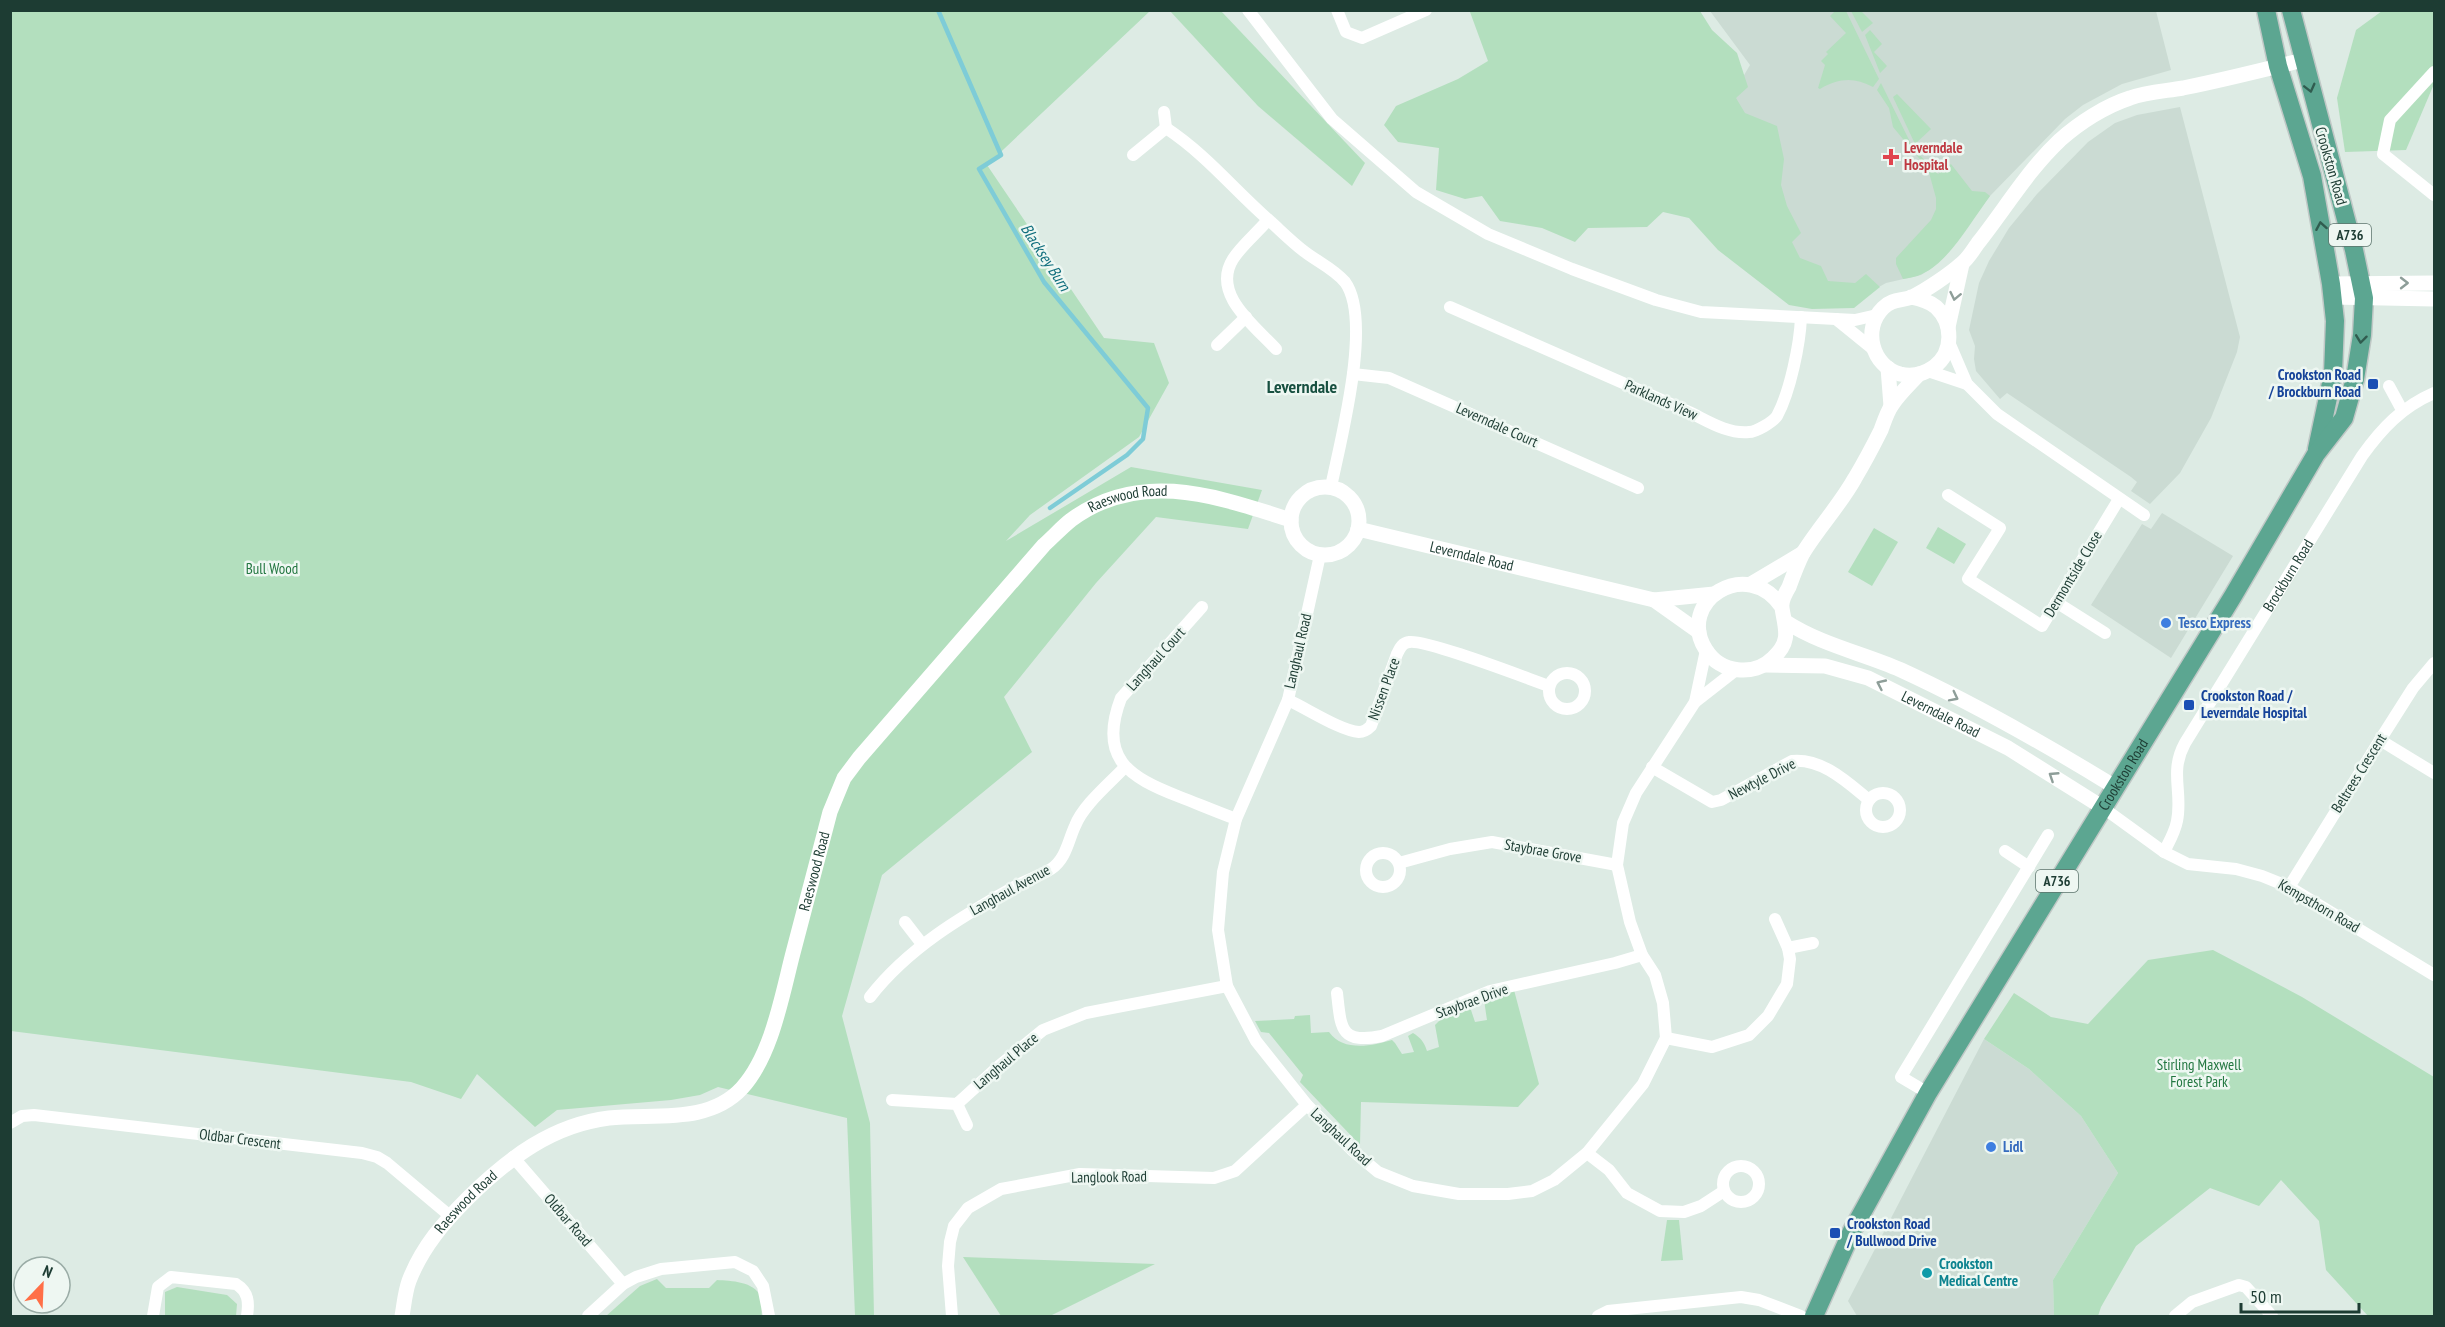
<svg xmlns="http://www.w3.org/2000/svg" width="2445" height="1327" viewBox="0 0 2445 1327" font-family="'PT Sans Narrow',sans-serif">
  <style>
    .built { fill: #cbdbd3 }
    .green { fill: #b3dfbe }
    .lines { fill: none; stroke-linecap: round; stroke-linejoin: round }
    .stream { stroke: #7eccd7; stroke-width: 4.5 }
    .primary-casing { stroke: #c0c8c6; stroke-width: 21 }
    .minor { stroke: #fff; stroke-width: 12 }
    .tertiary { stroke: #fff; stroke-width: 15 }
    .primary { stroke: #5ca691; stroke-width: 18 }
    .oneway { stroke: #305c4f }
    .oneway2 { stroke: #8e9e99 }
    .health-dot { fill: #e0444e; stroke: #eef7f2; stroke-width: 2 }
    .transit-dot { fill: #1a4fb4; stroke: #eef7f2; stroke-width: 2 }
    .shop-dot { fill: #3f7fe0; stroke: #eef7f2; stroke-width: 2 }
    .culture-dot { fill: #0f9aa8; stroke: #eef7f2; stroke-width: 2 }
    .labels { text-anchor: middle; stroke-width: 5; stroke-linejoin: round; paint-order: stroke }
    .shield { fill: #eef7f2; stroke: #5c746c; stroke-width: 1.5 }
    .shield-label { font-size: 14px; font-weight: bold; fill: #1d3c33 }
    .health-label { font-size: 15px; font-weight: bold; fill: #be3a42; stroke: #eef7f2; text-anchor: start }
    .street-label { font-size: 15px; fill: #1d3c33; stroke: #eef7f2 }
    .transit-label { font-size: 15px; font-weight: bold; fill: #164399; stroke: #eef7f2; text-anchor: start }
    .park-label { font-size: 15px; fill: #237741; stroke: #eef7f2 }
    .shop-label { font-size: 15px; font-weight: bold; fill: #366cbe; stroke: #eef7f2; text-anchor: start }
    .culture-label { font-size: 15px; font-weight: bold; fill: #0d838f; stroke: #eef7f2; text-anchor: start }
    .water-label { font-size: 16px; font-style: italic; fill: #116f7e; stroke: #eef7f2 }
    .quarter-label { font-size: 18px; font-weight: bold; fill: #175040; stroke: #eef7f2 }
  </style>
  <rect width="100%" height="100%" fill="#ddebe4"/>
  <!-- built -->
  <g class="built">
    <polygon points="1710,11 2156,11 2171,70 2122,84 2083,105 2065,119 1990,196 1949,252 1933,267 1921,275 1886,283 1870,292 1816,305 1730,99 1750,65"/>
    <polygon points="2180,107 2240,337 2237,352 2211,418 2180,473 2150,504 2131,491 2137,482 2131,477 2007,393 2000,399 1976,371 1974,359 1975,346 1969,330 1979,283 1989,261 2009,228 2037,194 2088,142 2115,123 2137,115"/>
    <polygon points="2162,513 2233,556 2171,658 2091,605 2142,524 2151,529"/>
    <polygon points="1984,1039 2029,1069 2081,1116 2118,1173 2053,1280 2054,1315 1857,1316 1848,1301"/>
  </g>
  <!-- green -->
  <g class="green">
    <polygon points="1473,10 1700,11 1712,30 1737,53 1748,87 1736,98 1745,113 1777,126 1784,159 1781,185 1787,206 1801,233 1792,242 1800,258 1821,266 1828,281 1855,283 1866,274 1880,287 1854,308 1812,309 1789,305 1718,250 1689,218 1663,212 1647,227 1588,228 1575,242 1542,228 1500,221 1482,196 1465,199 1436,190 1439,148 1398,142 1384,125 1396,106 1458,79 1488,61 1470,12"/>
    <polygon points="10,11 1150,11 987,165 1104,338 1154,343 1169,383 1139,437 1030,515 1006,541 1131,467 1262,490 1248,529 1156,517 1096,583 1004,697 1032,752 882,875 842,1016 870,1123 874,1316 855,1316 847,1118 718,1087 700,1095 671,1100 557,1110 535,1127 477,1074 461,1099 411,1082 11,1031"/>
    <polygon points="1170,11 1221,11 1365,163 1352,186 1258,106"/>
    <path d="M1835,11h11l33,68 -6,8c-19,-10 -34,-9 -53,2l-2,-1 7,-23 -4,-4 7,-7 -2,-2 20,-19 -16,-17z"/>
    <polygon points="1851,11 1861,11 1873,23 1862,32"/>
    <polygon points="2382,11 2434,11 2434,84 2406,150 2345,152 2337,98 2356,30"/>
    <polygon points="1870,30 1882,44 1874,52 1887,66 1880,73 1865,35"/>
    <path d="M1881,83l32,65 25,26 13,-10 21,27 13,1 5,4c-18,24 -41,66 -68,78 -6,3 -13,4 -19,5l-7,-15v-6l35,-38 5,-11v-11l-8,-29 -35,-42 -4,-19 -12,-18z"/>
    <polygon points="1897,94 1931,129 1915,144 1893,97"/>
    <polygon points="1938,527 1966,544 1954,564 1926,548"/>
    <polygon points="1874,528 1898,542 1872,586 1848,572"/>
    <polygon points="2213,950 2302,997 2434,1077 2434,1316 2368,1316 2326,1270 2319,1221 2281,1180 2259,1206 2210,1188 2136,1246 2101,1307 2098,1316 2054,1316 2053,1280 2118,1173 2081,1116 2029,1069 1984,1039 2014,993 2051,1017 2088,1024 2148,960"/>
    <path d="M1514,990l25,94 -21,23 -157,-5 -1,43 -60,-63 3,-7 -34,-42 -8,-1 -6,-11 39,-2 1,-3 15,-1 1,18 18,-1c14,20 43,14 63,8l3,3 7,11 12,-2 -6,-16 5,-3c8,5 11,9 14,18l12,-4 -4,-22 6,-6 26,-11 4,2 4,12 12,-2 -3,-20z"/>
    <polygon points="1667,1220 1679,1220 1683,1260 1661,1261"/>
    <polygon points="963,1257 1155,1264 1050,1316 1001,1316"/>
    <path d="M657,1279l9,9h43l8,-8c14,1 37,1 44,17 2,5 0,14 1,19h-156l34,-30z"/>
    <polygon points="177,1287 227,1295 237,1304 236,1316 165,1316 165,1292"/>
  </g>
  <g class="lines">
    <!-- stream -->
    <polyline class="stream" points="938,10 1001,155 979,169 1044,282 1148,408 1143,439 1127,455 1050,508"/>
    <defs>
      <g id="primary">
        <polyline points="2266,10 2278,66 2312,176 2331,284 2335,321 2333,374 2317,449"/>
        <path id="s5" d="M1814,1316l38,-85 76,-138 305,-497 83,-142 28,-36 11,-39 7,-44 2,-37 -10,-48 -63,-240"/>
      </g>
    </defs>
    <!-- primary casing -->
    <use href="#primary" class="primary-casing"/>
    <!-- minor -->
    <g class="minor">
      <polyline points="1248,10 1332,119 1416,192 1488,234 1572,269 1656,300 1701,312 1855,320 1877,315"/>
      <polyline points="1337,10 1346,32 1362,38 1426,10"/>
      <polyline points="2434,72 2390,120 2383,154 2434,195"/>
      <polyline points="1164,112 1166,128"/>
      <path d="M1133,155l33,-27c42,28 68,62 105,94 11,10 22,21 34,30 13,10 29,17 40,30 28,38 -5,160 -14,205"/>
      <path d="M1268,220c-11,13 -26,25 -35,39 -22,35 22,67 43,90"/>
      <path d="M1450,307l239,105c19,9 38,22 60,20 7,0 24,-10 28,-16 13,-24 23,-72 24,-99"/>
      <polyline points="1836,319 1873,349"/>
      <polyline points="1949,342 1967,384 1997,414 2144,515"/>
      <polyline points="1217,345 1246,317"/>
      <polyline points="1928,371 1967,384"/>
      <polyline points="1353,374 1389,378 1638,488"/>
      <polyline points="2389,386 2402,410"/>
      <polyline points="1948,495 2000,528 1968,579 2042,626 2119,499"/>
      <polyline points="1320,555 1288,700 1236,819 1223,872 1218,930 1227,986 1256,1041 1307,1105 1353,1151 1378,1172 1413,1186 1459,1194 1508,1194 1532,1191 1554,1180 1587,1153 1643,1084 1666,1038 1663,1003 1655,975 1642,955 1630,922 1617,865 1623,823 1636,793 1695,702 1706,650"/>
      <polyline points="2056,602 2105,633"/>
      <path d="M1202,607l-81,91c-23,60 7,79 59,99 18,7 37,15 56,22"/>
      <circle cx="1567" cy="691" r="18"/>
      <path d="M1288,700c18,8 53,31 71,32 5,0 9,-3 12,-6l26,-72c3,-6 5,-11 12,-12 17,-3 117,36 140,44"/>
      <polyline points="1695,702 1736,670"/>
      <polyline points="2380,740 2434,773"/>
      <path d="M1652,767l60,35 9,-2 71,-39c30,-3 55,21 77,39"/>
      <circle cx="1883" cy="810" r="17"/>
      <polyline points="2102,807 2164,852 2188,864 2236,869 2262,876 2289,887 2434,975"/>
      <polyline points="2005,851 2029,867"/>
      <path id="s1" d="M2164,852c5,-10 11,-20 13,-31 6,-29 -8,-49 8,-78l177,-287c20,-28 40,-49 72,-63"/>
      <circle cx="1383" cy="870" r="17"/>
      <polyline points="1399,863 1450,849 1492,842 1617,865"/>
      <polyline points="2289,887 2380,740 2413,688 2434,663"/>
      <polyline points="905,922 922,944"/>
      <polyline points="1788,948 1813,943"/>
      <path d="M1337,993c4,36 3,51 45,43l108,-45 125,-28 27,-8"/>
      <path d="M870,997c38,-49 91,-80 144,-110 12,-7 26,-11 37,-18 15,-10 17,-28 24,-43 8,-21 34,-42 50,-59"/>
      <polyline points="1666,1038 1712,1047 1749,1035 1768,1016 1787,984 1790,959 1788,948 1775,919"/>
      <polyline points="1928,1093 1901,1077 2048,835"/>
      <polyline points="892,1100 957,1104 999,1066 1043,1030 1086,1013 1227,986"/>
      <polyline points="957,1104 967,1125"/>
      <polyline points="10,1123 22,1116 34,1115 362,1153 377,1157 387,1163 450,1216"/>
      <polyline points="1587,1153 1609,1170 1627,1193 1660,1211 1684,1212 1701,1206 1724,1191"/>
      <polyline points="513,1157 623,1284"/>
      <circle cx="1741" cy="1184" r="18"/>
      <path d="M153,1316l5,-29 13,-10 65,7c13,8 13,19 11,32"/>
      <polyline points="588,1316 623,1284 636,1277 661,1269 735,1262 753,1271 763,1286 769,1316"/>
      <polyline points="952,1316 948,1266 950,1242 954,1226 968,1208 1001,1189 1080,1174 1214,1178 1235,1171 1307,1105"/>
      <polyline points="1598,1316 1608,1311 1741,1297 1759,1300 1801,1316"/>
      <polyline points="2175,1316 2192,1302 2239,1285 2246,1287 2272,1316"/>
    </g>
    <!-- tertiary -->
    <g class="tertiary">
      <polyline points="2331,284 2434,283"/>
      <path d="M1911,297c9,2 18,4 25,10 17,16 18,45 -2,60 -10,7 -22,10 -34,7 -28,-8 -38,-45 -17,-66 9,-9 18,-7 29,-11 13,-6 38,-23 49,-33 7,-5 12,-14 17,-21 27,-34 50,-73 82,-103 19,-17 45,-34 70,-42 16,-6 36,-7 53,-10 40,-8 80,-18 120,-28"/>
      <polyline points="2333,297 2434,299"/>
      <polyline points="1948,327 1962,264"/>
      <polyline points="1888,368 1891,406"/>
      <circle cx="1325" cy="521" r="34"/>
      <path id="s2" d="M1358,529l296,71 60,-6"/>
      <polyline points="1751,584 1803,553"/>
      <polyline points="1654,600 1699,632"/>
      <path d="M1782,607c-35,-52 -107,-5 -76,43 14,23 48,27 67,8 19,-17 12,-30 9,-50 -1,-6 4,-16 7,-21 4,-11 9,-24 14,-34 16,-26 37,-48 52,-75 9,-15 18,-32 26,-48 3,-8 6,-18 11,-25 7,-11 18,-21 27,-31"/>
      <path d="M1786,622c36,23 76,31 115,48 74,34 144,74 214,117"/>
      <path id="s3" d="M1765,665l60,1 43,12 140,70 94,59"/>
      <path id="s4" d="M402,1316c2,-11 3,-24 7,-35 13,-34 35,-59 60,-84 40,-39 83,-72 140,-79 44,-5 99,7 133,-30 30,-33 40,-93 51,-135 12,-47 25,-94 37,-141l14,-34 15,-20 185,-213c9,-8 18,-18 27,-25 70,-52 147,-23 220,0"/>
    </g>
    <!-- primary -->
    <use href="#primary" class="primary"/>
  </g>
  <!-- one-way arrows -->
  <defs><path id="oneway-chevron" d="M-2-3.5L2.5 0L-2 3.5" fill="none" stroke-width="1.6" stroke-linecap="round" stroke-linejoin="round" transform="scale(1.5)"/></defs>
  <g class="oneway">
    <use href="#oneway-chevron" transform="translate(2310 88) rotate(76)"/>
    <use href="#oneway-chevron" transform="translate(2321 226) rotate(-100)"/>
    <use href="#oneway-chevron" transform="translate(2361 339) rotate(97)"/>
  </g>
  <g class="oneway2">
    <use href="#oneway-chevron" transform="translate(2404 283)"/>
    <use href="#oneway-chevron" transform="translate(1955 296) rotate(102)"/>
    <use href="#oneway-chevron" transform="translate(1881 684) rotate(-155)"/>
    <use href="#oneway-chevron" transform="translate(1954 697) rotate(27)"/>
    <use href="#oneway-chevron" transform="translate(2053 776) rotate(-147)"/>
  </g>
  <!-- markers -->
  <path class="health-dot" d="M1888 148h6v6h6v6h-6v6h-6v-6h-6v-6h6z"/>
  <g class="transit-dot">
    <rect x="2367" y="378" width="12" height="12" rx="3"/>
    <rect x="2183" y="699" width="12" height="12" rx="3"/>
    <rect x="1829" y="1227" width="12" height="12" rx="3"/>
  </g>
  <g class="shop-dot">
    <circle cx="2166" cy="623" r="6"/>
    <circle cx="1991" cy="1147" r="6"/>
  </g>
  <circle class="culture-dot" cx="1927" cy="1273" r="6"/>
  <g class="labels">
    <!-- shield labels -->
    <g class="shield">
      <rect x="2329" y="224" width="42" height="22" rx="4.5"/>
      <rect x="2036" y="870" width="42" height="22" rx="4.5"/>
    </g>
    <g class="shield-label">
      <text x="2350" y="240">A736</text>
      <text x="2057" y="886">A736</text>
    </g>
    <!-- health labels -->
    <g class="health-label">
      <text x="1904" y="153">Leverndale<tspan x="1904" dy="17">Hospital</tspan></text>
    </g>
    <!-- street labels -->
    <g class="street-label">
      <text transform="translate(2331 166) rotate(74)" y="5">Crookston Road</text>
      <text transform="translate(1661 400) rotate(24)" y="5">Parklands View</text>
      <text transform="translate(1497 425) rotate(24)" y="5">Leverndale Court</text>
      <text dy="5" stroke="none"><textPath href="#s4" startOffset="1178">Raeswood Road</textPath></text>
      <text dy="5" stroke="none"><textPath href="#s2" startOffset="117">Leverndale Road</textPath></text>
      <text transform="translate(2073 574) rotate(-59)" y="5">Dermontside Close</text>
      <text dy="5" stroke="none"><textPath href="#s1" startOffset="310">Brockburn Road</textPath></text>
      <text transform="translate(1298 651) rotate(-77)" y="5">Langhaul Road</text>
      <text transform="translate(1156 659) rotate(-48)" y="5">Langhaul Court</text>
      <text transform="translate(1384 689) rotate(-70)" y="5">Nissen Place</text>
      <text dy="5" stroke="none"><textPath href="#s3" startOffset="186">Leverndale Road</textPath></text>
      <text transform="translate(2359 773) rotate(-58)" y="5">Beltrees Crescent</text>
      <text dy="5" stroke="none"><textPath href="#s5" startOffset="624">Crookston Road</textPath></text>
      <text transform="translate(1762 779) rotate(-27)" y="5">Newtyle Drive</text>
      <text transform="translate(1543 851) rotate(10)" y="5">Staybrae Grove</text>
      <text dy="5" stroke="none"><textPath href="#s4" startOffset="674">Raeswood Road</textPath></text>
      <text transform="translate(1010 890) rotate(-29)" y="5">Langhaul Avenue</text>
      <text transform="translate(2319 906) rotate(30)" y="5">Kempsthorn Road</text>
      <text transform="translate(1472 1001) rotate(-20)" y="5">Staybrae Drive</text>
      <text transform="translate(1006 1061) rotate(-40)" y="5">Langhaul Place</text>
      <text transform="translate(1341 1137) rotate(43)" y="5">Langhaul Road</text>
      <text transform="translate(240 1139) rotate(7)" y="5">Oldbar Crescent</text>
      <text transform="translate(1109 1177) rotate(-1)" y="5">Langlook Road</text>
      <text dy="5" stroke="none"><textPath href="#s4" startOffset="134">Raeswood Road</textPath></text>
      <text transform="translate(568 1220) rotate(49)" y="5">Oldbar Road</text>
    </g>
    <!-- transit labels -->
    <g class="transit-label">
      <text x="2361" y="380" text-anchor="end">Crookston Road<tspan x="2361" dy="17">/ Brockburn Road</tspan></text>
      <text x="2201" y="701">Crookston Road /<tspan x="2201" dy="17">Leverndale Hospital</tspan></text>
      <text x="1847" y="1229">Crookston Road<tspan x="1847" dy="17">/ Bullwood Drive</tspan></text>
    </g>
    <!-- park labels -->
    <g class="park-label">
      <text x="272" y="574">Bull Wood</text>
      <text x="2199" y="1070">Stirling Maxwell<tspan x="2199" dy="17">Forest Park</tspan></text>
    </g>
    <!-- shop labels -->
    <g class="shop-label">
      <text x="2178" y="628">Tesco Express</text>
      <text x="2003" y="1152">Lidl</text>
    </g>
    <!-- culture labels -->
    <g class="culture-label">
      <text x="1939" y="1269">Crookston<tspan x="1939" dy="17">Medical Centre</tspan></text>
    </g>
    <!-- water labels -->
    <g class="water-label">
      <text transform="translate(1046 257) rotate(57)" y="6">Blacksey Burn</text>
    </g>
    <!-- quarter labels -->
    <g class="quarter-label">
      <text x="1302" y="393">Leverndale</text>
    </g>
  </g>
  <!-- border -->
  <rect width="2445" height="1327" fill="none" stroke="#1d3c33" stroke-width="24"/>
  <!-- north arrow -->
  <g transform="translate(42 1285) rotate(23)"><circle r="28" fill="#eef7f2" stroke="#9aaca6" stroke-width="1.5"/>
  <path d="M0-4.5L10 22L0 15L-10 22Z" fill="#ff6f47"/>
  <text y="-9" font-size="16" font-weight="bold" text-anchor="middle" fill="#1d3c33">N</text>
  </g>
  <!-- scale -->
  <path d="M2241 1303v9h118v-9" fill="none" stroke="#1d3c33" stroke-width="3"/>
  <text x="2250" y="1303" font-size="18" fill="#1d3c33" stroke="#eef7f2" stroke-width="4.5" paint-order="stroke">50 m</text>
</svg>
